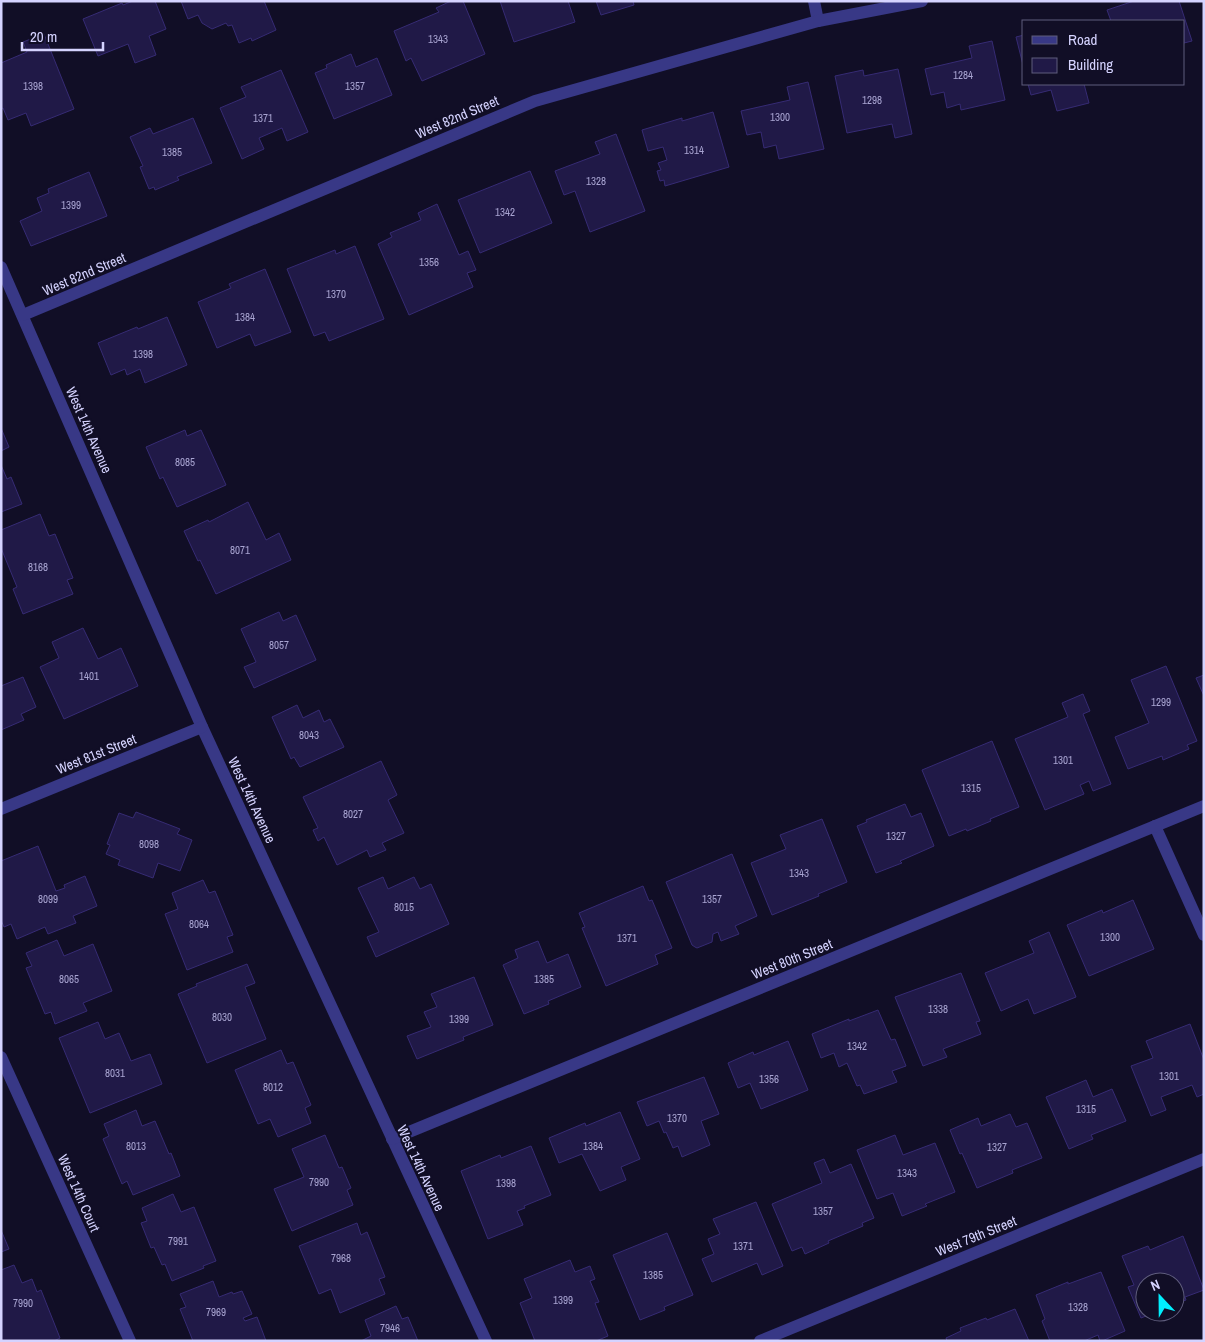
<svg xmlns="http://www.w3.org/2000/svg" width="1205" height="1342" viewBox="0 0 1205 1342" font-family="'Archivo Narrow',sans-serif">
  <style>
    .building { fill: #201947; stroke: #362b74 }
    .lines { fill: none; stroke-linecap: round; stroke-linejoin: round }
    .minor { stroke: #383886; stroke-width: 12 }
    .labels { text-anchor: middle; stroke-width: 4; stroke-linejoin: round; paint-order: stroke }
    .number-label { font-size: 11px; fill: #a8a4d1 }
    .street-label { font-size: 14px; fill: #d5d3ff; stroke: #110e26 }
  </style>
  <rect width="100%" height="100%" fill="#110e26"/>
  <!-- building -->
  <g class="building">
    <polygon points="133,1 155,1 166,29 149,36 156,55 135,63 128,44 98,56 83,19 122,3 123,5"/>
    <polygon points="181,1 264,1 276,30 252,41 251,38 239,43 232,25 228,26 226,23 212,29 202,23 198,15 188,19"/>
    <polygon points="451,1 463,1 485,54 422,81 411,58 406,61 394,31 439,12 436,8"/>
    <polygon points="500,1 568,1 575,22 514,42"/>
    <polygon points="596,1 633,1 634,5 601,15"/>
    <polygon points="1134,1 1179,1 1192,41 1184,43 1184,21 1111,21 1107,10"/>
    <polygon points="44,34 74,109 31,126 26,113 8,120 3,108 1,109 1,63 27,52 23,42"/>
    <polygon points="1024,35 1024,69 1016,37"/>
    <polygon points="992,41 1005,100 961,110 960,104 947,108 944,92 931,95 925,69 972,58 969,46"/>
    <polygon points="351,54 356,67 377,58 392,95 334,119 315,73 327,68 326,65"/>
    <polygon points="898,69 912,134 895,138 892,124 847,133 835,76 863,70 864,76"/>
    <polygon points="281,70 308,132 287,141 282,128 259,138 264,149 242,159 220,108 246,97 241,87"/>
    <polygon points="808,82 824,149 779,159 776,145 764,148 761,132 747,135 741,111 790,100 787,87"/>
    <polygon points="1028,84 1084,84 1089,103 1057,111 1051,90 1031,95"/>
    <polygon points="713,112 729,167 665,186 664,180 660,181 657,171 661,170 658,163 667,160 663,147 648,151 642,130 682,118 682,121"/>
    <polygon points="193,118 212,163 177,177 179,180 155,190 154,187 149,189 140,167 143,166 130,137 150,128 153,134"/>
    <polygon points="616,134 645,211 590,232 575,191 564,195 555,171 600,154 595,142"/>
    <polygon points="530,171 552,223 480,253 458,200"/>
    <polygon points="89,172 107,216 31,246 20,221 42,211 37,198 49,193 48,189"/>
    <polygon points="437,204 459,255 468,251 476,270 467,273 473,287 409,315 378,244 392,237 390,233 421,220 418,213"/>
    <polygon points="355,246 384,319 329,341 325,332 314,336 287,269 335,250 336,254"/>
    <polygon points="265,269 291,332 255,346 250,334 217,348 198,302 231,288 229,284"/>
    <polygon points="167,317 187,365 145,383 140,369 127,375 125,369 111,375 98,343 137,327 138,329"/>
    <polygon points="1,428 9,447 1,451"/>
    <polygon points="185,430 187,436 201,430 226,485 177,507 163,477 160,479 146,447"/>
    <polygon points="1,465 7,479 11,477 22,504 1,512"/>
    <polygon points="248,502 266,540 279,533 291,560 216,594 200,560 198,561 184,531 208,520 209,522"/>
    <polygon points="40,514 49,536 55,534 73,578 67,580 73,594 23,614 13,589 17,587 1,548 1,530"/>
    <polygon points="279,612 283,621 296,615 316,660 254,688 244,667 256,662 241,629"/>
    <polygon points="83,628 98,659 121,648 138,686 64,719 40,667 59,658 52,642"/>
    <polygon points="1166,666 1197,741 1187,745 1189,749 1163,760 1162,756 1128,769 1115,737 1149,723 1131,680"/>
    <polygon points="1204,675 1204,696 1196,678"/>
    <polygon points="23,677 36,707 21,714 24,720 1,730 1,686"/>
    <polygon points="1083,694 1090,711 1083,714 1111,784 1093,791 1089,781 1080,785 1084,794 1045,810 1015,739 1068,717 1062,703"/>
    <polygon points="297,705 303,718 319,710 324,722 330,719 344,747 300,767 294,757 291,759 272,717"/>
    <polygon points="992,741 1019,807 990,819 991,821 967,831 966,829 949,836 922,770"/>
    <polygon points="381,761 397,795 388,800 404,833 382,843 386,850 370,857 367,850 337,865 324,837 318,841 313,830 318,828 303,797"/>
    <polygon points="905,804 911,817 921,813 934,846 900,861 902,863 876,873 857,826 867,822 866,820"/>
    <polygon points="136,812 180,829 177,834 192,840 180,871 158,863 153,878 118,865 120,860 106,854 110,845 107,844 119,813 133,818"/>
    <polygon points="822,819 847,882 818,894 819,896 772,915 751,863 786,849 780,835"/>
    <polygon points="38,846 56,891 65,888 64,885 85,876 97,906 73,916 76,923 48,934 45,927 17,939 11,924 4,927 1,920 1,861"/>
    <polygon points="732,854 757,916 735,926 739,934 721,941 718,932 713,934 712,942 697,948 695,947 692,945 666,882"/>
    <polygon points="383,877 388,889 414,877 420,889 431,884 449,924 376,957 367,937 379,932 358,888"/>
    <polygon points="203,880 209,893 215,891 233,935 227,937 233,952 187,970 165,914 178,909 172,893"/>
    <polygon points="643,886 649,901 652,900 672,948 655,955 658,964 606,986 582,928 585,927 579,913"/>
    <polygon points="1133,900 1154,949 1089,976 1067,925 1102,910 1103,913"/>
    <polygon points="1049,932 1076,997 1034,1014 1028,999 1001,1011 985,973 1034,953 1029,941"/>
    <polygon points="57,940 64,956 93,944 112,991 83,1003 87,1011 55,1024 51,1012 45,1014 26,968 32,966 26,953"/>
    <polygon points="538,941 547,963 568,954 581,987 548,1001 549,1004 524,1014 503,965 518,958 515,950"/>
    <polygon points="247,964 255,983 245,987 266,1039 207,1063 178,994 197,986 196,984"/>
    <polygon points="961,973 980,1021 976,1022 981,1034 943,1049 947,1057 923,1066 895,997"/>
    <polygon points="474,977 493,1025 463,1037 464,1040 417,1059 407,1036 431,1027 424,1012 437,1007 431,994"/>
    <polygon points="878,1010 891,1040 895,1039 906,1066 892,1071 897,1082 864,1094 860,1085 857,1086 847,1063 839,1067 834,1053 821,1058 812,1034 849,1019 849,1021"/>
    <polygon points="98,1022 105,1039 119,1033 131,1061 150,1054 162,1084 90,1113 59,1038"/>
    <polygon points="1190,1024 1204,1060 1204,1094 1197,1097 1192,1085 1161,1097 1166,1110 1151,1116 1131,1066 1153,1058 1146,1041"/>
    <polygon points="788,1041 808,1090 761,1109 750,1083 738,1088 728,1063 753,1052 754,1055"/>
    <polygon points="281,1050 287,1064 293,1062 311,1105 305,1108 311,1123 278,1137 270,1119 258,1124 235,1070"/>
    <polygon points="704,1077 719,1114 701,1121 710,1145 682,1157 678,1146 673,1148 666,1132 664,1133 659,1121 647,1126 637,1102"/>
    <polygon points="1086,1080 1093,1097 1112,1089 1126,1121 1091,1135 1093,1139 1069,1149 1046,1097"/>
    <polygon points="136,1110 142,1126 155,1121 169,1154 171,1153 180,1176 133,1195 127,1181 122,1184 103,1139 109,1136 104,1124"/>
    <polygon points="620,1112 640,1159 621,1167 626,1180 600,1191 582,1154 559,1163 549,1138 585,1123 586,1126"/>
    <polygon points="1010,1114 1016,1127 1027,1123 1042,1158 1012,1170 1013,1173 977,1188 962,1153 960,1154 950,1130 978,1118 981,1126"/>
    <polygon points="325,1135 339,1168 342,1167 351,1188 347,1190 353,1205 292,1231 274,1189 304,1177 292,1149"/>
    <polygon points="895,1135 903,1155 935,1143 955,1192 925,1204 927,1206 902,1216 893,1193 877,1199 857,1150"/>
    <polygon points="531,1146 551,1195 524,1206 525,1208 517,1211 523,1225 488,1239 461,1171 500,1155 501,1158"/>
    <polygon points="824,1159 830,1173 851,1164 874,1218 862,1223 863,1226 828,1241 829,1243 805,1254 802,1247 792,1251 772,1204 822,1183 814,1163"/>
    <polygon points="173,1194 181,1212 194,1207 216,1261 203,1266 204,1268 172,1281 165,1264 162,1265 154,1247 151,1248 141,1223 147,1221 142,1208"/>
    <polygon points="756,1202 783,1266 762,1275 757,1263 712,1282 702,1259 714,1254 708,1239 720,1234 713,1219"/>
    <polygon points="357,1223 361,1235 367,1232 385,1277 379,1279 385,1294 340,1313 331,1289 319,1294 299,1246"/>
    <polygon points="1,1230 9,1249 1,1252"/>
    <polygon points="667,1233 693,1295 664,1307 665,1310 640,1320 613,1255"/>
    <polygon points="1183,1236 1204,1290 1185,1297 1186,1300 1175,1304 1175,1282 1145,1282 1145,1312 1156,1312 1141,1318 1128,1287 1134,1285 1122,1256 1148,1246 1150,1250"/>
    <polygon points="570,1260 575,1272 590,1266 595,1279 590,1281 599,1302 595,1303 608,1336 596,1341 535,1341 520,1303 532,1298 524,1279"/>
    <polygon points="14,1265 22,1283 32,1279 37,1292 41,1290 60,1338 54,1341 1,1341 1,1270"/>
    <polygon points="1101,1272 1125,1331 1102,1341 1100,1341 1098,1335 1084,1341 1050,1341 1042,1321 1045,1319 1036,1295 1068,1282 1068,1284"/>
    <polygon points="213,1281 219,1297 232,1292 233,1294 242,1291 252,1314 243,1318 245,1321 257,1317 266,1341 193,1341 180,1309 186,1307 180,1294"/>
    <polygon points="396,1306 402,1319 408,1317 418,1341 361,1341 371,1336 365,1320"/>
    <polygon points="1015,1309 1029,1341 947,1341 946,1338 961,1331 960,1328 986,1318 987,1320"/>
  </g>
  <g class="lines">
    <!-- minor -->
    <g class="minor">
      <polyline points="814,1 818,21"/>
      <polyline points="1,267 202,727 486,1341"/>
      <polyline points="23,315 535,101 818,21 922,1"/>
      <polyline points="1,809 202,727"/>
      <polyline points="1155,826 1204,935"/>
      <polyline points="1,1057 130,1341"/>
      <polyline points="392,1139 1204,806"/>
      <polyline points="760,1341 1204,1159"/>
    </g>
  </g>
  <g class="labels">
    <!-- number labels -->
    <g class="number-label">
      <text x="438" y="43">1343</text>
      <text x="963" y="79">1284</text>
      <text x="33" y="90">1398</text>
      <text x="355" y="90">1357</text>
      <text x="872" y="104">1298</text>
      <text x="780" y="121">1300</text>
      <text x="263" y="122">1371</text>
      <text x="694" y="154">1314</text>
      <text x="172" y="156">1385</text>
      <text x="596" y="185">1328</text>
      <text x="71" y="209">1399</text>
      <text x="505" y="216">1342</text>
      <text x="429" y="266">1356</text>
      <text x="336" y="298">1370</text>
      <text x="245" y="321">1384</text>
      <text x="143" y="358">1398</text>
      <text x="185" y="466">8085</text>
      <text x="240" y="554">8071</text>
      <text x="38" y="571">8168</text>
      <text x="279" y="649">8057</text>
      <text x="89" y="680">1401</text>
      <text x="1161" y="706">1299</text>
      <text x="309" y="739">8043</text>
      <text x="1063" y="764">1301</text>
      <text x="971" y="792">1315</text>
      <text x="353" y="818">8027</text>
      <text x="896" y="840">1327</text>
      <text x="149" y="848">8098</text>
      <text x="799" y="877">1343</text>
      <text x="48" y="903">8099</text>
      <text x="712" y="903">1357</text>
      <text x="404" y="911">8015</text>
      <text x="199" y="928">8064</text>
      <text x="1110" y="941">1300</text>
      <text x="627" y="942">1371</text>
      <text x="69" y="983">8065</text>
      <text x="544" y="983">1385</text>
      <text x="938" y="1013">1338</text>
      <text x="222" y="1021">8030</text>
      <text x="459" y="1023">1399</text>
      <text x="857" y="1050">1342</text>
      <text x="115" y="1077">8031</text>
      <text x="1169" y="1080">1301</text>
      <text x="769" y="1083">1356</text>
      <text x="273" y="1091">8012</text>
      <text x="1086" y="1113">1315</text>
      <text x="677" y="1122">1370</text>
      <text x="136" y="1150">8013</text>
      <text x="593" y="1150">1384</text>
      <text x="997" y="1151">1327</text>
      <text x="907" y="1177">1343</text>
      <text x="319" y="1186">7990</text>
      <text x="506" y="1187">1398</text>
      <text x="823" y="1215">1357</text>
      <text x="178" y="1245">7991</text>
      <text x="743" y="1250">1371</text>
      <text x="341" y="1262">7968</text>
      <text x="653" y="1279">1385</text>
      <text x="563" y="1304">1399</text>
      <text x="23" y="1307">7990</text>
      <text x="1078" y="1311">1328</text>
      <text x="216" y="1316">7969</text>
      <text x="390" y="1332">7946</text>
    </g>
    <!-- street labels -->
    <g class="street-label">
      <text transform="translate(457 117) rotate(-23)" y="5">West 82nd Street</text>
      <text transform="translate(84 274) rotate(-23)" y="5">West 82nd Street</text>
      <text transform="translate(89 430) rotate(66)" y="5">West 14th Avenue</text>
      <text transform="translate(96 754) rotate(-22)" y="5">West 81st Street</text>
      <text transform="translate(252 800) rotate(65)" y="5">West 14th Avenue</text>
      <text transform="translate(792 959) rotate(-22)" y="5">West 80th Street</text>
      <text transform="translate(421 1168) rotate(65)" y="5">West 14th Avenue</text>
      <text transform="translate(79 1193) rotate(66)" y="5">West 14th Court</text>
      <text transform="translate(976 1236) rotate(-22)" y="5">West 79th Street</text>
    </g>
  </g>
  <!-- border -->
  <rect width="1205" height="1342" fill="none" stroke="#d5d3ff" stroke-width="5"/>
  <!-- legend -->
  <rect x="1022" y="20" width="162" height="65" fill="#110e26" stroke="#5f5d7d"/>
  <rect x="1032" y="36" width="25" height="8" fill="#383886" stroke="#5f5d7d"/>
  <text x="1068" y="45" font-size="15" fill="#d5d3ff">Road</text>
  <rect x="1032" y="58" width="25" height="15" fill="#201947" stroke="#5f5d7d"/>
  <text x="1068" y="70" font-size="15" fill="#d5d3ff">Building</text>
  <!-- north arrow -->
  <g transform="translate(1160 1297) rotate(338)"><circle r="24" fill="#110e26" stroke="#5f5d7d"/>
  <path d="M0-4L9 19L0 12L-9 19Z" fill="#00f0fe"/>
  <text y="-8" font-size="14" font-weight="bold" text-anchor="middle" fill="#d5d3ff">N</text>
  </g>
  <!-- scale -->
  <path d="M22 42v8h81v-8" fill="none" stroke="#d5d3ff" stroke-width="2.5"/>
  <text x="30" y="42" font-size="15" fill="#d5d3ff" stroke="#110e26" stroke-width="4" paint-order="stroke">20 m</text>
</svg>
